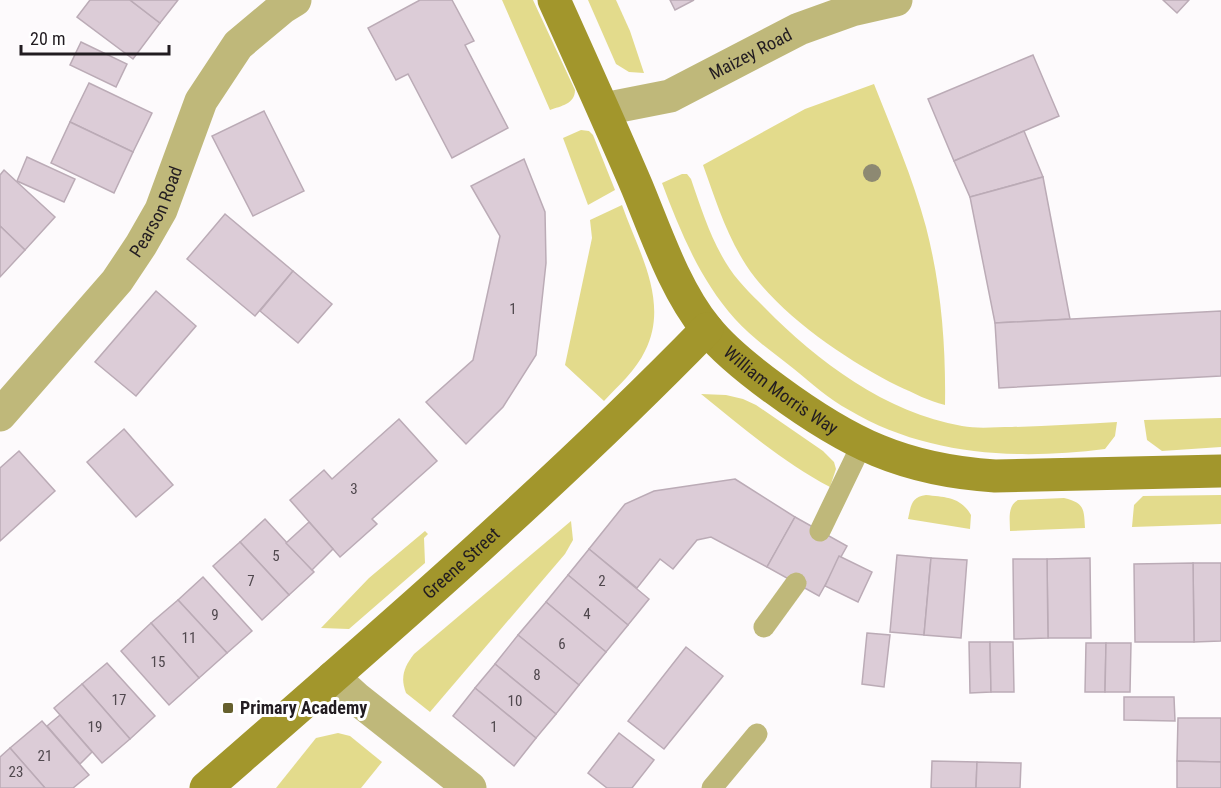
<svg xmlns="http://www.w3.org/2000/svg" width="1221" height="788" viewBox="0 0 1221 788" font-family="'Roboto Condensed',sans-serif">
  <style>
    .green { fill: #e3db8c }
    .building { fill: #dcccd7; stroke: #bbabb6; stroke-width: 1.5 }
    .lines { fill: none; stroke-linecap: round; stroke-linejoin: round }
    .lane { stroke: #bfb87a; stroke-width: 21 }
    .street { stroke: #bfb87a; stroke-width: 33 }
    .secondary { stroke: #a2962c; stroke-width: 33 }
    .tree { fill: #8d8972 }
    .poi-dot { fill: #66602d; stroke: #fff; stroke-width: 2 }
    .labels { text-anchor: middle; stroke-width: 6; stroke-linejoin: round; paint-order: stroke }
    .number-label { font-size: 15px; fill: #50484e }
    .street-label { font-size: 18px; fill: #221c21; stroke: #fff }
    .poi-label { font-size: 18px; font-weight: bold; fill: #221c21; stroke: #fff; text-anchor: start }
  </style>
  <rect width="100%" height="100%" fill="#fdfafc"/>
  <!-- green -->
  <g class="green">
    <path d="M502,0h31l42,90c0,14 -14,16 -25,20z"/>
    <polygon points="588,0 616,0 630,31 644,73 629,72 616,64"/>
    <path d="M874,84c18,46 39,94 52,143 15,58 20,118 19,178 -17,-4 -31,-12 -47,-19 -52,-26 -120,-72 -152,-121 -20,-31 -31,-67 -43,-100l102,-56z"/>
    <polygon points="581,130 589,131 593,135 615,190 588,205 563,138"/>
    <path d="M682,174h5l4,5c10,29 19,58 35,84 10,17 25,31 39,45 52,53 121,105 197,118 16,3 33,1 50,1 35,-1 70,-3 105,-5l-2,14 -10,13c-87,11 -179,7 -256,-39 -20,-11 -38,-27 -55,-41 -20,-16 -42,-31 -59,-50 -35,-39 -55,-88 -73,-136z"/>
    <path d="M622,205c16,46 48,97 23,146 -9,19 -26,34 -41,50l-39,-36 27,-127 -2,-18z"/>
    <path d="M701,394l25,1 17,4 13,6 67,46 11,11 2,7 -6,18c-47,-25 -87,-59 -129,-93z"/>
    <polygon points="1221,418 1221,447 1162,451 1147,440 1144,420"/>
    <path d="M926,495c19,2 35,2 45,20l-1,14 -62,-10c3,-13 3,-22 18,-24z"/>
    <polygon points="1221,495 1221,524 1132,527 1134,505 1143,496"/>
    <path d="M1064,498c20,5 20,10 21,30l-75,3c0,-11 -3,-25 8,-31z"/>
    <path d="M571,521l2,19 -8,14 -135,158 -24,-19c-6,-16 -2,-26 8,-39z"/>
    <polygon points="425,531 428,534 424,538 425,563 349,629 321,628 369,578"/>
    <polygon points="338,733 350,736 382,762 361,788 276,788 316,738"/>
  </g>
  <!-- building -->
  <g class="building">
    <polygon points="90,0 130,0 160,23 133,59 77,17"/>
    <polygon points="130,0 178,0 160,23"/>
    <polygon points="420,0 452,0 474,41 465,45 508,128 452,158 408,74 396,80 368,28"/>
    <polygon points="670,0 694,0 675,10"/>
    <polygon points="1163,0 1189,0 1177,13"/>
    <polygon points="81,42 127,64 116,87 70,65"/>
    <polygon points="1033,55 1059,116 954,161 928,99"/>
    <polygon points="89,83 152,113 133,152 70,122"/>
    <polygon points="264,111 304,191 253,216 212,136"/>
    <polygon points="70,122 133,152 114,193 51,163"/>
    <polygon points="1024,131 1043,177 970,197 954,161"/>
    <polygon points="27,157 75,179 64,202 17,181"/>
    <polygon points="524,159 545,212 546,263 536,355 503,407 466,444 426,402 473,360 500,236 471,186"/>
    <polygon points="4,170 55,217 25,250 0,226 0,175"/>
    <polygon points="1043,177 1070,319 995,323 970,197"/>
    <polygon points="225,214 293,271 255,316 187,259"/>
    <polygon points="0,226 25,250 0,277"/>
    <polygon points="293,271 332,304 298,343 260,311"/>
    <polygon points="156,291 196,326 136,396 95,362"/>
    <polygon points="1221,311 1221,376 999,388 995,323"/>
    <polygon points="399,419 437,461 372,519 377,524 340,557 290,500 324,470 332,479"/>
    <polygon points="124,429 173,485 136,517 87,462"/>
    <polygon points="19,451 55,491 0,541 0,468"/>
    <polygon points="735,479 795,517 767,567 711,537 697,540 673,569 660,559 637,588 589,549 625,504 654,491"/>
    <polygon points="795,517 847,546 819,596 767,567"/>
    <polygon points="265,519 314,572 289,595 240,542"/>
    <polygon points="309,522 333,549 312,570 286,543"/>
    <polygon points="240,542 289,595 262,620 213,566"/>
    <polygon points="589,549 649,599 628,625 568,575"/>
    <polygon points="897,555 931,558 924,635 890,632"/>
    <polygon points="839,556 872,572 858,602 825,586"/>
    <polygon points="931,558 967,560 961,638 924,635"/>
    <polygon points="1090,558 1091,638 1048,638 1047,559"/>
    <polygon points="1013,559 1047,559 1048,638 1014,639"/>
    <polygon points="1193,563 1221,563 1221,641 1194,642"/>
    <polygon points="1193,563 1194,642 1135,642 1134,564"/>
    <polygon points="568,575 628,625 606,652 546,602"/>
    <polygon points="203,577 252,631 227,653 178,600"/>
    <polygon points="178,600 227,653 199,678 151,623"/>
    <polygon points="546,602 606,652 579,685 518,635"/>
    <polygon points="151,623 199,678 169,705 121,651"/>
    <polygon points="867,633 890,635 884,687 862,684"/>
    <polygon points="518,635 579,685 556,714 495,664"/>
    <polygon points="969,642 990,642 991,692 970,693"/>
    <polygon points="990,642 1013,642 1014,692 991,692"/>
    <polygon points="1086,643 1106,643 1105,692 1085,692"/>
    <polygon points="1106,643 1131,643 1130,692 1105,692"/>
    <polygon points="686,647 723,676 664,749 628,721"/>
    <polygon points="107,663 155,716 130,739 82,684"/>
    <polygon points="495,664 556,714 536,738 475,688"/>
    <polygon points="82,684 130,739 102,763 54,708"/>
    <polygon points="475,688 536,738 514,766 453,716"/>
    <polygon points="1124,697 1174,697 1175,721 1124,720"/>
    <polygon points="60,715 92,752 80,764 47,726"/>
    <polygon points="1178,718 1221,718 1221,762 1177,761"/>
    <polygon points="42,721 89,775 73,788 45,788 10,748"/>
    <polygon points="619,733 654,760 632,788 607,788 588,773"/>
    <polygon points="10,748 45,788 0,788 0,757"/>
    <polygon points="932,761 977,762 976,788 931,788"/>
    <polygon points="1177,761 1221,762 1221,788 1177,788"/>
    <polygon points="977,762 1021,763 1020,788 976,788"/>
  </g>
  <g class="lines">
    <!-- lane -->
    <g class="lane">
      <polyline points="820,531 862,444"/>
      <polyline points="764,627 796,583"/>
      <polyline points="712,788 757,734"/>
    </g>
    <!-- street -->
    <g class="street">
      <path id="s1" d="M604,109l66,-13 129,-67 53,-19 44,-10"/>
      <path id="s2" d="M0,415l117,-134 24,-36 20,-35 40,-109 37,-56 44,-37 13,-8"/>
      <polyline points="333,677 356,698 470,788"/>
    </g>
    <!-- secondary -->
    <g class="secondary">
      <path id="s3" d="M554,0c28,62 56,124 83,187 19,46 38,103 70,142 17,21 46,44 68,60 73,54 128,81 220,87l226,-5"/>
      <path id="s4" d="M206,788c171,-149 343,-297 501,-459"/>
    </g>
  </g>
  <!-- trees -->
  <circle class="tree" cx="872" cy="173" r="9"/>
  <!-- markers -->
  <rect class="poi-dot" x="222" y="702" width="12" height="12" rx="3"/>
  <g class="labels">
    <!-- number labels -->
    <g class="number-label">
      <text x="513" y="314">1</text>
      <text x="354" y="494">3</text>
      <text x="276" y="561">5</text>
      <text x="251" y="586">7</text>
      <text x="602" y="586">2</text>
      <text x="587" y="619">4</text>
      <text x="215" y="620">9</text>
      <text x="189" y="643">11</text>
      <text x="562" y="649">6</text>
      <text x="158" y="667">15</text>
      <text x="537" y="680">8</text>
      <text x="119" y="705">17</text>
      <text x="515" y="706">10</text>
      <text x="95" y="732">19</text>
      <text x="494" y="732">1</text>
      <text x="45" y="761">21</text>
      <text x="16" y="777">23</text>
    </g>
    <!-- street labels -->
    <g class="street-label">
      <text dy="6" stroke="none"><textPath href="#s1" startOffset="158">Maizey Road</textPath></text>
      <text dy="6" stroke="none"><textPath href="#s2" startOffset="258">Pearson Road</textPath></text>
      <text dy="6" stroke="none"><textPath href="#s3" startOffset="460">William Morris Way</textPath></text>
      <text dy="6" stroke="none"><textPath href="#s4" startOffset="340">Greene Street</textPath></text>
    </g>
    <!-- poi labels -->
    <g class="poi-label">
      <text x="240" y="714">Primary Academy</text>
    </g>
  </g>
  <!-- scale -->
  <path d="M21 45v9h148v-9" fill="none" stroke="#221c21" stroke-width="3"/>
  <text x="30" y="45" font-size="18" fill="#221c21" stroke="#ffffff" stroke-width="4.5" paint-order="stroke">20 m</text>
</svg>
